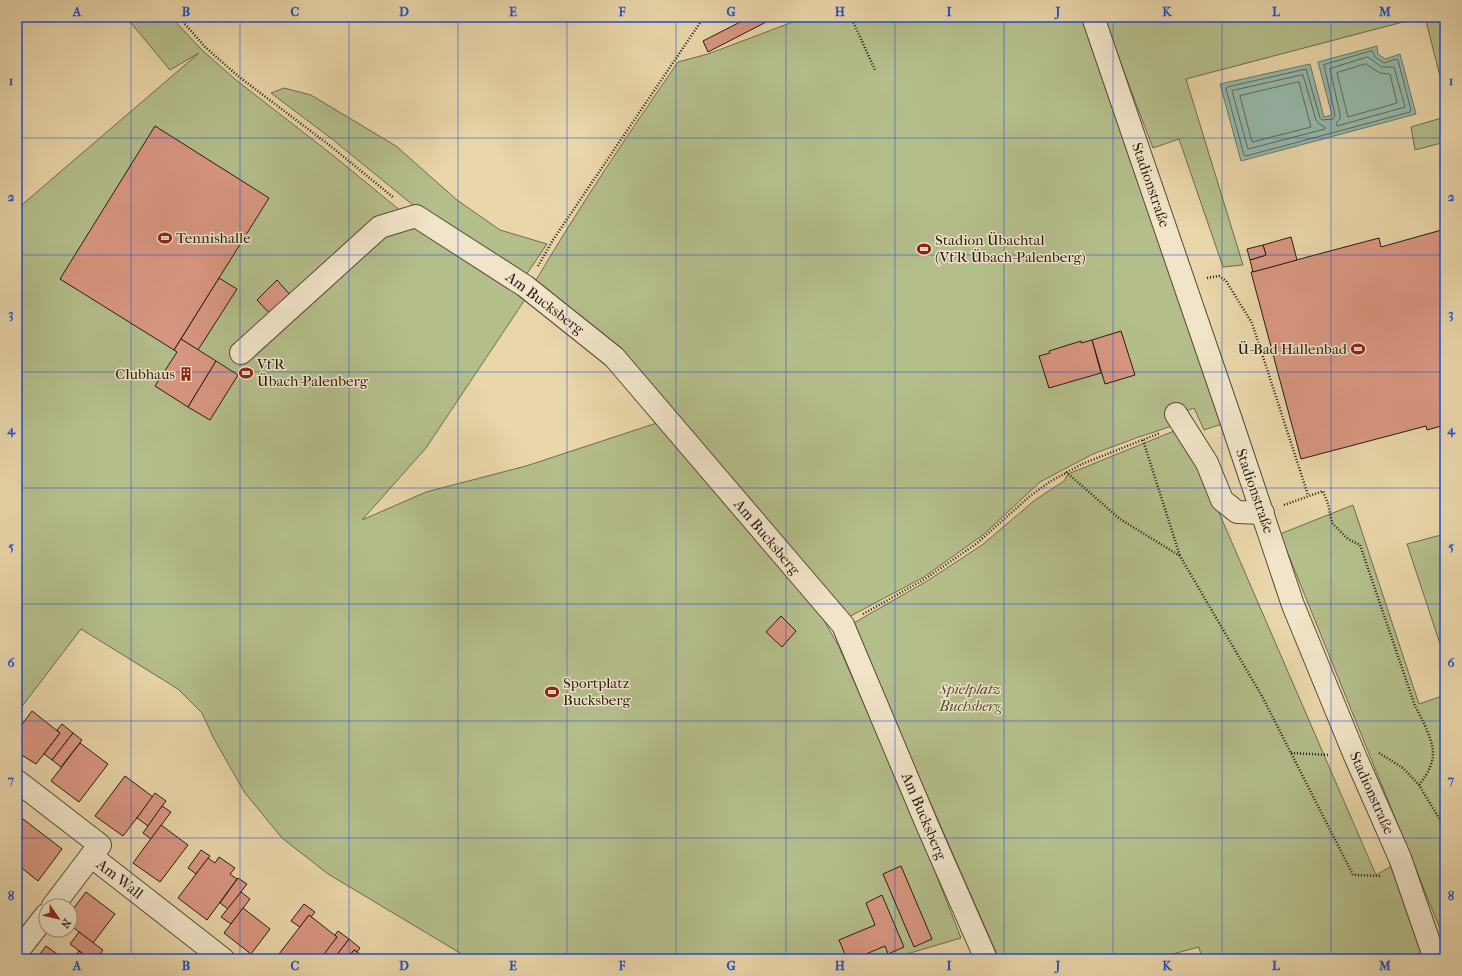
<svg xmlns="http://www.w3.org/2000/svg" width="1462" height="976" viewBox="0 0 1462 976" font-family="'IM FELL French Canon',serif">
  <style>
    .green { fill: #b4be8b; stroke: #6d6c4e }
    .water { fill: #97b9ab; stroke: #6a796e }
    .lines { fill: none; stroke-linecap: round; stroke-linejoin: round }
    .shore { stroke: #5e6a5e; stroke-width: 1 }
    .building { fill: #d99782; stroke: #261a12 }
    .minor-casing { stroke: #574938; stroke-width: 24 }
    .path { stroke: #261a12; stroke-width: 2.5; stroke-dasharray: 1 2; stroke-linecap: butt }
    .minor { stroke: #f1e4c8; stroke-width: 22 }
    .grid { fill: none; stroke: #1d4ed8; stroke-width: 1; stroke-opacity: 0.55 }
    .labels { text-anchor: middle; stroke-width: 3; stroke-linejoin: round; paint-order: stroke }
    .street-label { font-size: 15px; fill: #261a12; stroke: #f1e4c8 }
    .poi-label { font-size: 15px; fill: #261a12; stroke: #f1e4c8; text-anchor: start }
    .park-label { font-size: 15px; font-style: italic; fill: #514b36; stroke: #f1e4c8 }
    .neatline { fill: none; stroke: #1d4ed8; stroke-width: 1.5 }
    .grid-label { font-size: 13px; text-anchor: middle; font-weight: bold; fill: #1d4ed8 }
  </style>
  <rect width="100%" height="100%" fill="#e9d6aa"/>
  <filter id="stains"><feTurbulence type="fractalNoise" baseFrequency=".005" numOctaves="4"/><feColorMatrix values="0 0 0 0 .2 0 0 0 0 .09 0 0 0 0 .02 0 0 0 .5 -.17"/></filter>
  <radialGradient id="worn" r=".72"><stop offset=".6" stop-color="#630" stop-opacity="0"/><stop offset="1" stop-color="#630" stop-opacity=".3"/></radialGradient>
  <!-- green -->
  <g class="green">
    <polygon points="126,17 171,17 202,50 236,80 330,153 407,216 526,298 426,448 362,520 426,492 526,466 663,421 817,608 839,647 918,828 961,938 890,959 470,959 328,874 282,838 245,793 214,739 202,713 178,689 81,629 17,713 17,209 199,53 170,70"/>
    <path d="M806,17h283l139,405 -24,8 -10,-22 -18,6 -4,12 -36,12 -43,16 -53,28 -57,53 -59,42 -77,41 -312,-336c44,-75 93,-148 143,-220l30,-8z"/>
    <polygon points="1103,17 1422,17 1186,79 1243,265 1223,267 1179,139 1153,148"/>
    <polygon points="1425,17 1445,17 1445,96"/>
    <polygon points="284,88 311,95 396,146 457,200 500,230 547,244 526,275 488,253 413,205 332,139 271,93"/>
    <polygon points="1445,117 1445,142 1415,150 1411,127"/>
    <polygon points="1174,431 1194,455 1376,875 1395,864 1427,959 1202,959 1199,947 1154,959 999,959 852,624 927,581 982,545 1035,500 1064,481 1068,474"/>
    <polygon points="1353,505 1419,704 1445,695 1445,941 1280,534"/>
    <polygon points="1445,534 1445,659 1407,544"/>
  </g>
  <!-- water -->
  <polygon class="water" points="1377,46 1378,54 1385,59 1400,54 1416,114 1241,161 1220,84 1310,64 1324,117 1332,115 1318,62"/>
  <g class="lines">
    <!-- shore -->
    <g class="shore">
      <polygon points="1372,51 1375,57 1384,63 1396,59 1398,60 1411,110 1410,112 1246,156 1244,155 1226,89 1227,87 1306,69 1320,118 1322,120 1333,119 1335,115 1324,65"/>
      <polygon points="1368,57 1382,67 1394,67 1405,107 1337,126 1336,124 1340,118 1340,114 1330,69"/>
      <polygon points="1366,64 1380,73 1390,74 1397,103 1348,117 1337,73"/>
      <polygon points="1303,75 1316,120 1319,124 1325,127 1325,129 1248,149 1232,91"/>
      <polygon points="1299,82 1311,127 1252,142 1240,96"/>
    </g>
  </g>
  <!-- building -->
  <g class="building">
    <polygon points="750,17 771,17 772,19 708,52 703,41"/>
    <polygon points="155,126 269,198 174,350 60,279"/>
    <polygon points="1445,229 1445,425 1427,430 1426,426 1301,459 1251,272 1379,238 1381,247"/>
    <polygon points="1291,237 1297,260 1253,272 1250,260 1266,255 1263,245"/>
    <polygon points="1263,245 1266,255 1250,260 1247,249"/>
    <polygon points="219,278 237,289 198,350 181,339"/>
    <polygon points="277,280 292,297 272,316 257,300"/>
    <polygon points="1121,331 1135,375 1105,384 1092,340"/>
    <polygon points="181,339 216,361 188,407 155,386 177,352 174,350"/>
    <polygon points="1092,340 1101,373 1049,388 1039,356 1050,353 1049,351 1081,341 1081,343"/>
    <polygon points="216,361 238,375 210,420 188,407"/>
    <polygon points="781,616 796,631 782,647 766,632"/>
    <polygon points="32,711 60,733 36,764 17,752 18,749 17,749 17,731"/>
    <polygon points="62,724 73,733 52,760 44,754 60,733 57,730"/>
    <polygon points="73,733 82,740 61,767 52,760"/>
    <polygon points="80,743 108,764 79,802 51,781"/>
    <polygon points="125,776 153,797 123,836 95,816"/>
    <polygon points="155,793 166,801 148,826 137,818"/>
    <polygon points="162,806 171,812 151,839 143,833"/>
    <polygon points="23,819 62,849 38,881 17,864 17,826"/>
    <polygon points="161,825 188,845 160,882 133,863"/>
    <polygon points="201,850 210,856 196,874 188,868"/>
    <polygon points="219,857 235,868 230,874 237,879 207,920 178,898 208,858 215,863"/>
    <polygon points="901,866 932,939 914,947 883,874"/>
    <polygon points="238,878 247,884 228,909 220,903"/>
    <polygon points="86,892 115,914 93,943 70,925 70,913"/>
    <polygon points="241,892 250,899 231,924 221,917"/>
    <polygon points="882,895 904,947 888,954 885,946 854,959 847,959 839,940 875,925 866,903"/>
    <polygon points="304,904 315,912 311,917 309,915 300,927 291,921"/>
    <polygon points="243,908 270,929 251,954 224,933"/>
    <polygon points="309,915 337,937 321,959 285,959 279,954"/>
    <polygon points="338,931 349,939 334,959 322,959 321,958 337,937 335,935"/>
    <polygon points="79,932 103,950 97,959 90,959 70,944"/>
    <polygon points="349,939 360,948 357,952 354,950 347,959 340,959 336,956"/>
    <polygon points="46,946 64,959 36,959"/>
    <polygon points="354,950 357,952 367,959 347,959"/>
    <polygon points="79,951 90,959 73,959"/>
  </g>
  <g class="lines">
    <defs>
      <g id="minor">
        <polyline points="1093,17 1230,417 1293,605 1355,756 1400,858 1435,959"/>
        <polyline points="241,353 380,227 416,216 525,286 614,357 843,625 928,827 986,959"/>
        <polyline points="1176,414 1207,463 1222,500 1237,512 1263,513"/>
        <polyline points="17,781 100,845 91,856 223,959"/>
        <polyline points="53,906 91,856"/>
        <polyline points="17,952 46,915"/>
      </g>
    </defs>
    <!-- minor casing -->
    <use href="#minor" class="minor-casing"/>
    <!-- path -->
    <g class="path">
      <polyline points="179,17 205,47 238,76 333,148 394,198"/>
      <polyline points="851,17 875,70"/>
      <polyline points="538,266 553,240 704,17"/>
      <polyline points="1207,278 1219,276 1226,281 1252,323 1308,495"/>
      <polyline points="1143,440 1180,556"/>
      <polyline points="1066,472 1120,519 1180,556 1263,698 1353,875 1382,876"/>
      <path d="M1284,505l39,-14 5,13 4,19 16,16 12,6 55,161c6,11 18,34 18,47 0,12 -7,23 -14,32"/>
      <polyline points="863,614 925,579 976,544 1030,496 1051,481 1082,464 1160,433"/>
      <polyline points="1291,753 1329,755"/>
      <polyline points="1379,753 1403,768 1419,785 1445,828"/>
    </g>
    <!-- minor -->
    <use href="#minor" class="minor"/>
  </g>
  <!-- grid -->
  <path class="grid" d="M131,17v942M240,17v942M349,17v942M458,17v942M567,17v942M676,17v942M786,17v942M895,17v942M1004,17v942M1113,17v942M1222,17v942M1331,17v942M17,138h1428M17,255h1428M17,372h1428M17,488h1428M17,604h1428M17,721h1428M17,838h1428"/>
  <!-- icons -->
  <defs>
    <symbol id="stadium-bare" viewBox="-9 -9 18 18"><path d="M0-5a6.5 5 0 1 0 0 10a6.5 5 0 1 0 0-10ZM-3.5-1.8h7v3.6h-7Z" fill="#8f2418" stroke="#f1e4c8" stroke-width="2.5" paint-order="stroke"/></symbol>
    <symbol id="building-bare" viewBox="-9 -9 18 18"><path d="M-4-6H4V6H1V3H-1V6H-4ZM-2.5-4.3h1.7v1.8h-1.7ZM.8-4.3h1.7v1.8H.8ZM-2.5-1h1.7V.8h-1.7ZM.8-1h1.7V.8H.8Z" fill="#8f2418" stroke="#f1e4c8" stroke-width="2.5" paint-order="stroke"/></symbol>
  </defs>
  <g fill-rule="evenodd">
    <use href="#stadium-bare" x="155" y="228" width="20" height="20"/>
    <use href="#stadium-bare" x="914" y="239" width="20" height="20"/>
    <use href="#stadium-bare" x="1348" y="339" width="20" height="20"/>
    <use href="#stadium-bare" x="236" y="363" width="20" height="20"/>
    <use href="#building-bare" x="176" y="364" width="20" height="20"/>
    <use href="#stadium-bare" x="542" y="682" width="20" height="20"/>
  </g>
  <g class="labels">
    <!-- street labels -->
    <g class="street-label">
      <text transform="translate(1151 185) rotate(71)" y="5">Stadionstraße</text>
      <text transform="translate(545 303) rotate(37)" y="5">Am Bucksberg</text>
      <text transform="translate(1255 491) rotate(71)" y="5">Stadionstraße</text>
      <text transform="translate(767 537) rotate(50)" y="5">Am Bucksberg</text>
      <text transform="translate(1372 793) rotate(66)" y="5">Stadionstraße</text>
      <text transform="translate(924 816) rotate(67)" y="5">Am Bucksberg</text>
      <text transform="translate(120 879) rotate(38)" y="5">Am Wall</text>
    </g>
    <!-- poi labels -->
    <g class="poi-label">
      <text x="176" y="243">Tennishalle</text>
      <text x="935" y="245">Stadion Übachtal<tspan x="935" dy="17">(VfR Übach-Palenberg)</tspan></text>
      <text x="1347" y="354" text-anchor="end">Ü-Bad Hallenbad</text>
      <text x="257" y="369">VfR<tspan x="257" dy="17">Übach-Palenberg</tspan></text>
      <text x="175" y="379" text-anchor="end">Clubhaus</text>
      <text x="563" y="688">Sportplatz<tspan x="563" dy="17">Bucksberg</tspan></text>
    </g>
    <!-- park labels -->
    <g class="park-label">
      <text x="970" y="694">Spielplatz<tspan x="970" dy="17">Buchsberg</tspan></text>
    </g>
  </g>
  <!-- margin -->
  <rect width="1462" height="976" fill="none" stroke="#e9d6aa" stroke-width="44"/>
  <!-- north arrow -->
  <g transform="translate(58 918) rotate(124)"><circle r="19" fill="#f1e4c8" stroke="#a0937f"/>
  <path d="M0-3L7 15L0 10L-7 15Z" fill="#8f2418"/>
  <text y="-6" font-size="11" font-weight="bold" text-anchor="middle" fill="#261a12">N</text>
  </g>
  <rect x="22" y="22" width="1418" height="932" class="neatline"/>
  <g class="grid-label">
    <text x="77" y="16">A</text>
    <text x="186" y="16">B</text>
    <text x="295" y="16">C</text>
    <text x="404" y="16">D</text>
    <text x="513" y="16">E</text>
    <text x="622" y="16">F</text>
    <text x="731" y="16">G</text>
    <text x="840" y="16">H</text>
    <text x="949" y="16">I</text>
    <text x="1058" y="16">J</text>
    <text x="1167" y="16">K</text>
    <text x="1276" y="16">L</text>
    <text x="1385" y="16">M</text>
    <text x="11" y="85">1</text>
    <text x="1451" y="85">1</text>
    <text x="11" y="201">2</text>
    <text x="1451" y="201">2</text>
    <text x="11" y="318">3</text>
    <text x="1451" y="318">3</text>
    <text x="11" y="434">4</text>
    <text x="1451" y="434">4</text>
    <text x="11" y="551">5</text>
    <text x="1451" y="551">5</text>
    <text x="11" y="667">6</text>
    <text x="1451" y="667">6</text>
    <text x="11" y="784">7</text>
    <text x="1451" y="784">7</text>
    <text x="11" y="900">8</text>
    <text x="1451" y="900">8</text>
    <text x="77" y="970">A</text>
    <text x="186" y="970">B</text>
    <text x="295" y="970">C</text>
    <text x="404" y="970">D</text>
    <text x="513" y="970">E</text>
    <text x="622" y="970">F</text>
    <text x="731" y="970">G</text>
    <text x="840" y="970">H</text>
    <text x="949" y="970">I</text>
    <text x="1058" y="970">J</text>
    <text x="1167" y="970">K</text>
    <text x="1276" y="970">L</text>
    <text x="1385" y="970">M</text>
  </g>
  <rect width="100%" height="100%" filter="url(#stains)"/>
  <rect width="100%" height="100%" fill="url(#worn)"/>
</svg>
